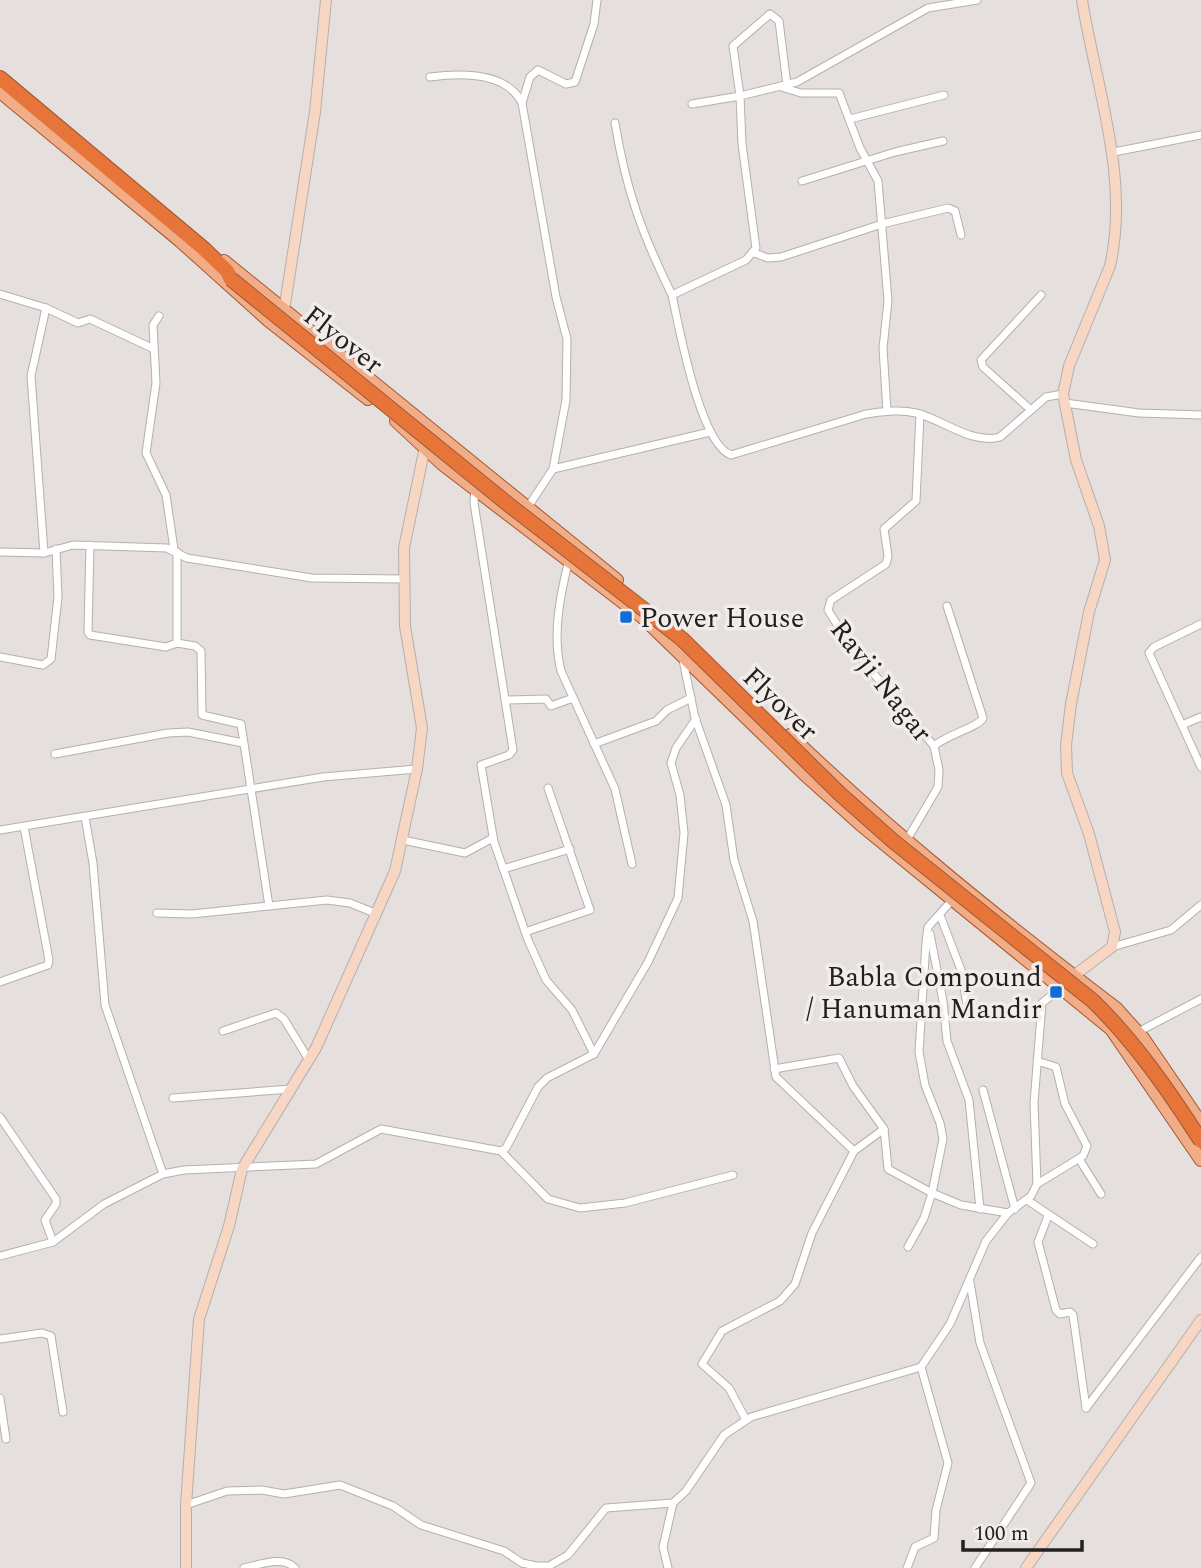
<svg xmlns="http://www.w3.org/2000/svg" width="1201" height="1568" viewBox="0 0 1201 1568" font-family="Spectral,serif">
  <style>
    .lines { fill: none; stroke-linecap: round; stroke-linejoin: round }
    .street-casing { stroke: #b5b0ad; stroke-width: 9 }
    .secondary-casing { stroke: #b5b0ad; stroke-width: 12 }
    .primary-casing { stroke: #a25830; stroke-width: 14 }
    .highway-casing { stroke: #a25830; stroke-width: 16 }
    .street { stroke: #fff; stroke-width: 7 }
    .secondary { stroke: #f8d6c4; stroke-width: 10 }
    .primary { stroke: #f1ac88; stroke-width: 12 }
    .highway { stroke: #e77539; stroke-width: 14 }
    .highway-bridge-casing { stroke: #a25830; stroke-width: 16; stroke-linecap: butt }
    .highway-bridge { stroke: #e77539; stroke-width: 14 }
    .poi-dot { fill: #106dd6; stroke: #f3edea; stroke-width: 2.5 }
    .labels { text-anchor: middle; stroke-width: 7; stroke-linejoin: round; paint-order: stroke }
    .street-label { font-size: 28px; fill: #232120; stroke: #f3edea }
    .poi-label { font-size: 28px; fill: #232120; stroke: #f3edea; text-anchor: start }
  </style>
  <rect width="100%" height="100%" fill="#e5dfdd"/>
  <g class="lines">
    <defs>
      <g id="street">
        <path d="M977,0l-49,8 -131,74 -57,14 2,48 14,104 -10,12 -74,35c7,32 28,149 59,160l135,-41c16,-2 33,-5 50,-1 26,6 56,32 84,24l46,-40 17,-3"/>
        <path d="M430,77c30,-4 76,-6 92,26l34,194 11,42 -1,61 -13,69"/>
        <polyline points="781,87 801,93 839,93 860,148 878,181 888,301 883,348 887,411"/>
        <polyline points="522,103 530,77 538,70 566,84 575,82 594,24 597,0"/>
        <polyline points="692,104 740,96 733,46 770,14 779,21 787,85"/>
        <polyline points="850,119 944,95"/>
        <path d="M615,123c11,67 27,111 57,172"/>
        <polyline points="1114,152 1201,135"/>
        <polyline points="802,181 895,152 943,141"/>
        <polyline points="754,253 768,258 781,257 882,224 948,208 955,211 961,235"/>
        <polyline points="0,294 46,308 78,323 90,319 154,349"/>
        <polyline points="159,316 153,325 156,383 146,453 166,495 174,549"/>
        <polyline points="1065,403 1139,413 1201,415"/>
        <polyline points="1031,410 983,367 981,360 1041,295"/>
        <polyline points="475,488 474,503 513,750 509,755 481,765 494,842 528,940 546,980 572,1010 594,1054"/>
        <polyline points="526,510 553,469 710,432"/>
        <polyline points="90,545 88,632 90,635 166,647 177,643 177,552"/>
        <polyline points="0,552 44,553 73,545 167,548 187,558 312,578 404,579"/>
        <polyline points="44,553 31,376 46,308"/>
        <path d="M569,560c-9,35 -17,75 -8,111l54,118 17,75"/>
        <polyline points="1201,624 1154,647 1149,653 1201,767"/>
        <polyline points="177,643 195,646 201,651 202,715 241,724 269,906"/>
        <polyline points="0,657 43,665 51,659 58,597 56,549"/>
        <polyline points="683,660 695,718 726,805 734,860 753,921 776,1077 854,1151 884,1129 888,1169 932,1193 943,1139 940,1123 925,1085 919,1052 926,942 928,927 954,898"/>
        <polyline points="505,700 546,699 551,706 573,698"/>
        <polyline points="1182,725 1201,717"/>
        <polyline points="594,744 656,721 667,710 691,698"/>
        <path d="M934,746c14,-12 45,-19 49,-28l-36,-112"/>
        <polyline points="55,754 168,733 188,732 243,743"/>
        <polyline points="85,817 93,863 105,1005 163,1174"/>
        <polyline points="0,830 323,777 417,769"/>
        <polyline points="403,840 465,853 493,838"/>
        <polyline points="905,843 938,787 939,770 934,746 849,644 828,610 831,600 886,564 888,556 884,529 916,501 920,414"/>
        <polyline points="503,869 570,849"/>
        <polyline points="157,913 192,914 327,900 350,903 377,914"/>
        <polyline points="940,915 961,970 967,1005"/>
        <polyline points="525,932 590,910 548,788"/>
        <polyline points="930,934 943,1001 947,1041 969,1100 980,1209"/>
        <polyline points="1112,947 1171,930 1201,905"/>
        <polyline points="0,982 48,965 49,960 24,827"/>
        <polyline points="223,1031 276,1013 284,1019 309,1060"/>
        <polyline points="1138,1032 1201,999"/>
        <polyline points="1037,1061 1056,1067 1065,1104 1087,1146 1083,1156 1037,1184"/>
        <polyline points="774,1069 839,1058 853,1086 884,1129"/>
        <polyline points="983,1090 1015,1209"/>
        <polyline points="173,1098 291,1089"/>
        <polyline points="0,1117 56,1199 56,1204 45,1220 53,1242"/>
        <polyline points="501,1151 506,1148 538,1087 547,1078 594,1054 648,962 678,898 684,833 680,795 671,763 676,748 696,719"/>
        <polyline points="1079,1159 1101,1194"/>
        <polyline points="1027,1200 1093,1244"/>
        <polyline points="1008,1213 1031,1196 1037,1184 1034,1103 1042,1003 1062,987"/>
        <polyline points="1048,1216 1038,1242 1056,1310 1060,1314 1070,1312 1073,1315 1086,1408"/>
        <polyline points="0,1256 53,1242 104,1204 163,1174 184,1170 316,1164 381,1129 501,1151 548,1199 580,1208 625,1203 733,1175"/>
        <polyline points="970,1282 980,1343 1031,1483 975,1568"/>
        <polyline points="0,1339 42,1333 51,1336 63,1412"/>
        <polyline points="0,1398 6,1439"/>
        <polyline points="1086,1408 1201,1257"/>
        <polyline points="746,1420 729,1388 702,1364 722,1331 780,1301 795,1284 812,1233 854,1151"/>
        <polyline points="186,1505 227,1491 262,1490 284,1494 340,1485 393,1506 421,1525 504,1551 522,1563 536,1566 549,1566 568,1555 606,1508 673,1503"/>
        <path d="M244,1568c15,-3 39,-13 51,0"/>
        <polyline points="668,1568 663,1547 673,1503 686,1491 724,1435 751,1417 921,1367 950,1324 986,1241 1008,1213 961,1205 932,1193 924,1218 908,1247"/>
        <polyline points="907,1568 915,1547 934,1538 936,1510 948,1463 921,1367"/>
      </g>
      <g id="secondary">
        <polyline points="283,317 315,112 326,0"/>
        <path d="M1068,980l44,-33 3,-15 -26,-98 -22,-61 -1,-28 5,-41 18,-92 16,-52 -6,-34 -23,-66 -13,-66 6,-28 41,-100c20,-88 -14,-179 -28,-266"/>
        <polyline points="186,1568 186,1505 199,1319 229,1226 242,1169 316,1048 395,871 417,769 422,728 405,626 404,548 426,442"/>
        <polyline points="1026,1568 1201,1320"/>
      </g>
      <g id="primary">
        <polyline points="0,92 180,241 269,321 368,399"/>
        <polyline points="224,261 617,580"/>
        <polyline points="396,421 442,464 642,617 804,774 861,825 1111,1029 1201,1160"/>
        <path d="M790,735c102,98 213,187 326,273l27,30 58,85"/>
      </g>
      <polyline id="highway" points="0,78 204,249 227,271 231,279"/>
    </defs>
    <!-- street casing -->
    <use href="#street" class="street-casing"/>
    <!-- secondary casing -->
    <use href="#secondary" class="secondary-casing"/>
    <!-- primary casing -->
    <use href="#primary" class="primary-casing"/>
    <!-- highway casing -->
    <use href="#highway" class="highway-casing"/>
    <!-- street -->
    <use href="#street" class="street"/>
    <!-- secondary -->
    <use href="#secondary" class="secondary"/>
    <!-- primary -->
    <use href="#primary" class="primary"/>
    <!-- highway -->
    <use href="#highway" class="highway"/>
    <defs>
      <path id="highway-bridge" d="M231,279l278,226 173,134 158,155 53,47 200,160c42,41 76,90 108,140"/>
    </defs>
    <!-- highway-bridge casing -->
    <use href="#highway-bridge" class="highway-bridge-casing"/>
    <!-- highway-bridge -->
    <use href="#highway-bridge" class="highway-bridge"/>
  </g>
  <!-- markers -->
  <g class="poi-dot">
    <rect x="619" y="610" width="14" height="14" rx="3.5"/>
    <rect x="1049" y="985" width="14" height="14" rx="3.5"/>
  </g>
  <g class="labels">
    <!-- street labels -->
    <g class="street-label">
      <text transform="translate(344 339) rotate(38)" y="10">Flyover</text>
      <text transform="translate(882 680) rotate(52)" y="10">Ravji Nagar</text>
      <text transform="translate(781 703) rotate(44)" y="10">Flyover</text>
    </g>
    <!-- poi labels -->
    <g class="poi-label">
      <text x="640" y="627">Power House</text>
      <text x="1042" y="986" text-anchor="end">Babla Compound<tspan x="1042" dy="32">/ Hanuman Mandir</tspan></text>
    </g>
  </g>
  <!-- scale -->
  <path d="M963 1540v10h119v-10" fill="none" stroke="#232120" stroke-width="3.5"/>
  <text x="974" y="1540" font-size="21" fill="#232120" stroke="#f3edea" stroke-width="5" paint-order="stroke">100 m</text>
</svg>
